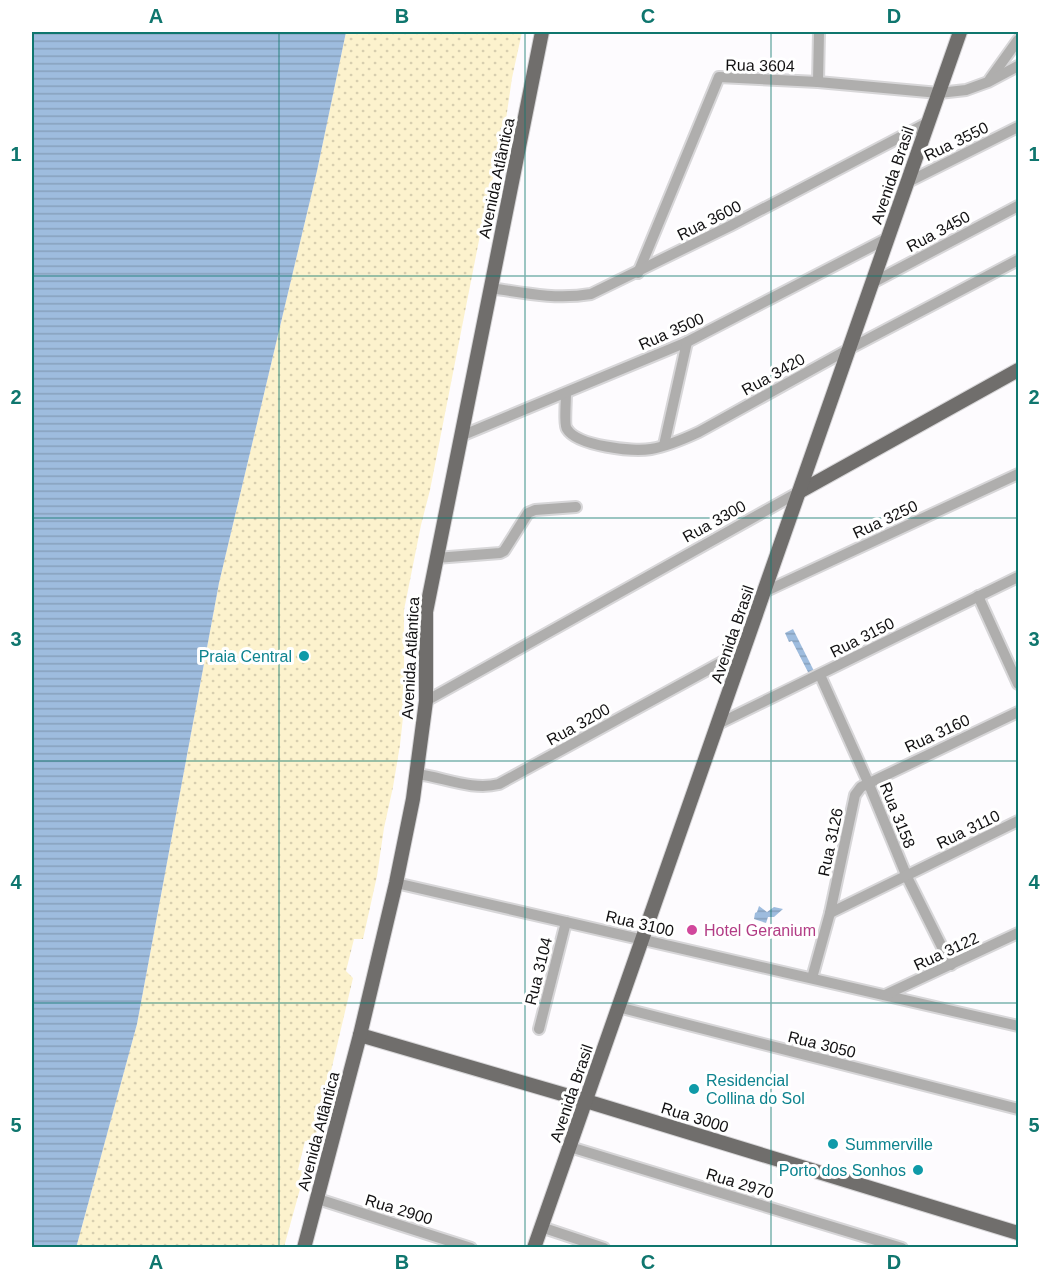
<svg xmlns="http://www.w3.org/2000/svg" width="1050" height="1279" viewBox="0 0 1050 1279" font-family="Arial,sans-serif">
  <style>
    .sand { fill: url(#sand-dots) }
    .water { fill: url(#water-rules) }
    .lines { fill: none; stroke-linecap: round; stroke-linejoin: round }
    .minor-casing { stroke: #d7d6d8; stroke-width: 14 }
    .major-casing { stroke: #d7d6d8; stroke-width: 16 }
    .minor { stroke: #afaead; stroke-width: 10 }
    .major { stroke: #706e6c; stroke-width: 14 }
    .grid { fill: none; stroke: #0f766e; stroke-width: 1.5; stroke-opacity: 0.55 }
    .culture-dot { fill: #0f9aa8; stroke: #fff; stroke-width: 2 }
    .hotel-dot { fill: #d1479c; stroke: #fff; stroke-width: 2 }
    .labels { text-anchor: middle; stroke-width: 6; stroke-linejoin: round; paint-order: stroke }
    .street-label { font-size: 16px; fill: #121112; stroke: #fff }
    .culture-label { font-size: 16px; fill: #0d838f; stroke: #fff; text-anchor: end }
    .hotel-label { font-size: 16px; fill: #b23c85; stroke: #fff; text-anchor: start }
    .neatline { fill: none; stroke: #0f766e; stroke-width: 2 }
    .grid-label { font-size: 20px; text-anchor: middle; font-weight: bold; fill: #0f766e }
  </style>
  <defs>
    <pattern id="sand-dots" width="8" height="8" patternUnits="userSpaceOnUse" patternTransform="scale(1.5)"><rect width="8" height="8" fill="#fcf2cd"/><path d="M2 2h.1M6 6h.1" fill="none" stroke="#d7ceaf" stroke-width="1.8" stroke-linecap="round"/></pattern>
    <pattern id="water-rules" width="6" height="5" patternUnits="userSpaceOnUse" patternTransform="scale(1.5)"><rect width="6" height="5" fill="#9ebcde"/><path d="M0 2.5h6" fill="none" stroke="#87a1bd"/></pattern>
  </defs>
  <rect width="100%" height="100%" fill="#fdfbfe"/>
  <!-- sand -->
  <polygon class="sand" points="346,32 522,32 512,78 505,126 482,225 430,490 421,525 404,610 404,708 400,745 393,787 384,828 377,876 363,939 354,939 346,971 353,978 314,1143 305,1141 298,1170 305,1171 284,1247 76,1248 137,1024 219,583 317,171"/>
  <!-- water -->
  <g class="water">
    <polygon points="32,32 346,32 317,171 219,583 137,1024 76,1248 32,1247"/>
    <polygon points="793,629 814,671 809,674 792,641 789,642 785,633"/>
    <polygon points="759,906 767,912 774,907 783,909 774,917 768,917 766,923 754,919 755,913 757,912"/>
  </g>
  <g class="lines">
    <defs>
      <g id="minor">
        <polyline points="990,79 1018,40"/>
        <polyline points="818,82 819,32"/>
        <polyline points="908,182 1018,127"/>
        <polyline points="638,273 719,77 818,82 939,93 966,90 988,82 1018,66"/>
        <polyline points="872,283 1018,206"/>
        <path d="M491,288c33,5 65,12 100,6l139,-68 199,-104"/>
        <path d="M566,393c0,8 -2,32 1,36 10,17 66,23 84,20 17,-3 33,-10 48,-17l150,-83 169,-89"/>
        <polyline points="461,436 687,342 888,238"/>
        <polyline points="664,445 687,342"/>
        <polyline points="436,558 500,553 504,551 528,513 535,510 576,507"/>
        <polyline points="764,592 1018,474"/>
        <polyline points="978,596 1018,684"/>
        <polyline points="820,675 868,782 907,877 951,965"/>
        <polyline points="426,701 799,492"/>
        <polyline points="718,724 1018,577"/>
        <path d="M417,774c26,3 55,17 82,10l245,-134"/>
        <polyline points="396,883 1018,1026"/>
        <polyline points="830,913 1018,821"/>
        <polyline points="812,978 830,913 855,795 861,787 1018,712"/>
        <polyline points="885,995 1018,933"/>
        <polyline points="618,1007 1018,1109"/>
        <polyline points="539,1029 566,922"/>
        <polyline points="570,1147 902,1248"/>
        <polyline points="318,1199 471,1248"/>
        <polyline points="541,1227 604,1248"/>
      </g>
      <g id="major">
        <polyline points="799,492 1018,370"/>
        <polyline points="360,1035 586,1101 1018,1233"/>
        <polyline points="304,1248 360,1035 396,883 413,799 426,701 426,612 542,32"/>
        <polyline points="534,1248 960,32"/>
      </g>
    </defs>
    <!-- minor casing -->
    <use href="#minor" class="minor-casing"/>
    <!-- major casing -->
    <use href="#major" class="major-casing"/>
    <!-- minor -->
    <use href="#minor" class="minor"/>
    <!-- major -->
    <use href="#major" class="major"/>
  </g>
  <!-- grid -->
  <path class="grid" d="M279,32v1216M525,32v1216M771,32v1216M32,276h986M32,518h986M32,761h986M32,1003h986"/>
  <!-- markers -->
  <g class="culture-dot">
    <circle cx="304" cy="656" r="6"/>
    <circle cx="694" cy="1089" r="6"/>
    <circle cx="833" cy="1144" r="6"/>
    <circle cx="918" cy="1170" r="6"/>
  </g>
  <circle class="hotel-dot" cx="692" cy="930" r="6"/>
  <g class="labels">
    <!-- street labels -->
    <g class="street-label">
      <text transform="translate(760 65) rotate(1)" y="6">Rua 3604</text>
      <text transform="translate(956 141) rotate(-26)" y="6">Rua 3550</text>
      <text transform="translate(892 175) rotate(-71)" y="6">Avenida Brasil</text>
      <text transform="translate(496 178) rotate(-78)" y="6">Avenida Atlântica</text>
      <text transform="translate(709 220) rotate(-27)" y="6">Rua 3600</text>
      <text transform="translate(938 231) rotate(-28)" y="6">Rua 3450</text>
      <text transform="translate(671 331) rotate(-24)" y="6">Rua 3500</text>
      <text transform="translate(773 374) rotate(-29)" y="6">Rua 3420</text>
      <text transform="translate(885 519) rotate(-25)" y="6">Rua 3250</text>
      <text transform="translate(714 521) rotate(-29)" y="6">Rua 3300</text>
      <text transform="translate(732 634) rotate(-71)" y="6">Avenida Brasil</text>
      <text transform="translate(862 637) rotate(-27)" y="6">Rua 3150</text>
      <text transform="translate(410 658) rotate(-87)" y="6">Avenida Atlântica</text>
      <text transform="translate(578 724) rotate(-29)" y="6">Rua 3200</text>
      <text transform="translate(937 733) rotate(-25)" y="6">Rua 3160</text>
      <text transform="translate(898 815) rotate(68)" y="6">Rua 3158</text>
      <text transform="translate(968 829) rotate(-26)" y="6">Rua 3110</text>
      <text transform="translate(830 842) rotate(-78)" y="6">Rua 3126</text>
      <text transform="translate(640 923) rotate(13)" y="6">Rua 3100</text>
      <text transform="translate(946 951) rotate(-25)" y="6">Rua 3122</text>
      <text transform="translate(538 971) rotate(-76)" y="6">Rua 3104</text>
      <text transform="translate(822 1044) rotate(14)" y="6">Rua 3050</text>
      <text transform="translate(571 1093) rotate(-71)" y="6">Avenida Brasil</text>
      <text transform="translate(695 1117) rotate(17)" y="6">Rua 3000</text>
      <text transform="translate(318 1131) rotate(-75)" y="6">Avenida Atlântica</text>
      <text transform="translate(740 1183) rotate(17)" y="6">Rua 2970</text>
      <text transform="translate(399 1209) rotate(17)" y="6">Rua 2900</text>
    </g>
    <!-- culture labels -->
    <g class="culture-label">
      <text x="292" y="662">Praia Central</text>
      <text x="706" y="1086" text-anchor="start">Residencial<tspan x="706" dy="18">Collina do Sol</tspan></text>
      <text x="845" y="1150" text-anchor="start">Summerville</text>
      <text x="906" y="1176">Porto dos Sonhos</text>
    </g>
    <!-- hotel labels -->
    <g class="hotel-label">
      <text x="704" y="936">Hotel Geranium</text>
    </g>
  </g>
  <!-- border -->
  <rect width="1050" height="1279" fill="none" stroke="#ffffff" stroke-width="66"/>
  <rect x="33" y="33" width="984" height="1213" class="neatline"/>
  <g class="grid-label">
    <text x="156" y="23">A</text>
    <text x="402" y="23">B</text>
    <text x="648" y="23">C</text>
    <text x="894" y="23">D</text>
    <text x="16" y="161">1</text>
    <text x="1034" y="161">1</text>
    <text x="16" y="404">2</text>
    <text x="1034" y="404">2</text>
    <text x="16" y="646">3</text>
    <text x="1034" y="646">3</text>
    <text x="16" y="889">4</text>
    <text x="1034" y="889">4</text>
    <text x="16" y="1132">5</text>
    <text x="1034" y="1132">5</text>
    <text x="156" y="1269">A</text>
    <text x="402" y="1269">B</text>
    <text x="648" y="1269">C</text>
    <text x="894" y="1269">D</text>
  </g>
</svg>
